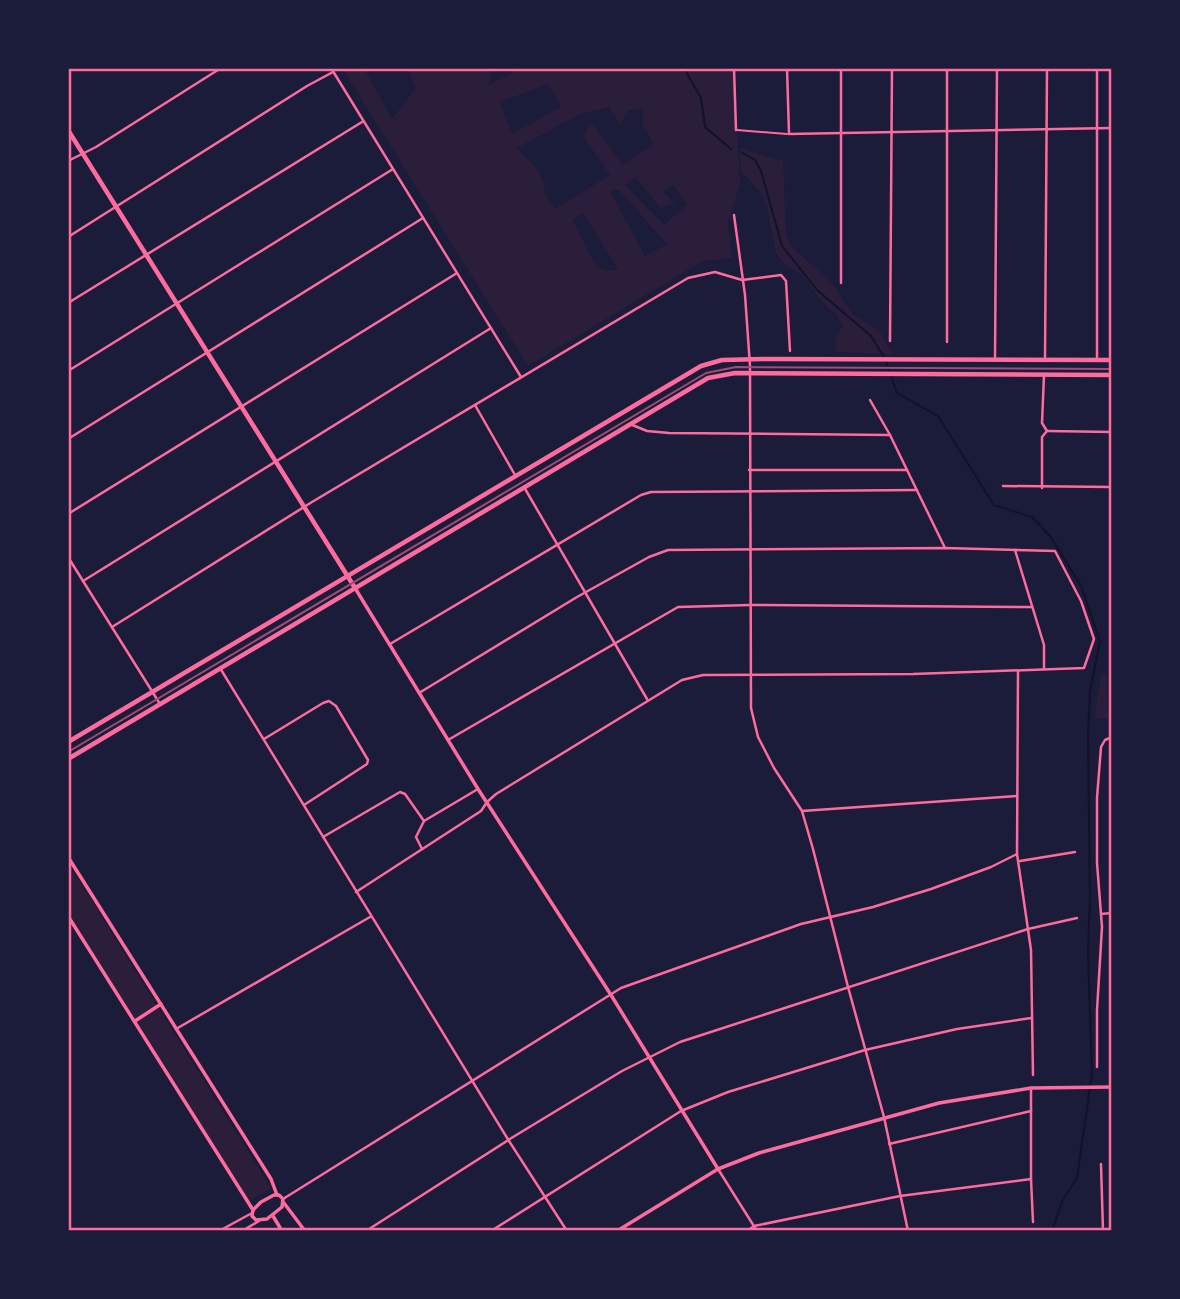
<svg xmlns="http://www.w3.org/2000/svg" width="1180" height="1299" viewBox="0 0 1180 1299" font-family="Barlow,sans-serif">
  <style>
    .green { fill: #2a1e3b; fill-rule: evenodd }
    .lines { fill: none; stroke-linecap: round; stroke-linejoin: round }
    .stream { stroke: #12122b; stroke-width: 2 }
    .service { stroke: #ff6b9d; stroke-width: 2 }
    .minor { stroke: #ff6b9d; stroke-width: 2.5 }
    .tertiary { stroke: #ff6b9d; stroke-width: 3.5 }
    .secondary { stroke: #ff6b9d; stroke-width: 4.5 }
    .tram { stroke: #a44b75; stroke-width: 2 }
    .neatline { fill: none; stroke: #ff6b9d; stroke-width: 2.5 }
  </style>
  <rect width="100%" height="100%" fill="#1b1b3a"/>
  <!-- green -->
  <g class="green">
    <path d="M342,68h22l28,51 24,-31 -9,-20h86l-2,2 -2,15 34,-17h211l6,116 -12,38 4,36 -29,3 -175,105zM548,84l13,23 -49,27 -12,-32zM609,107l12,18 7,-14 15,-3v17l10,19 -30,21 -31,-41 -9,12 27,39 -54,34c-15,-16 -8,-13 -14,-30 -5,-14 -16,-21 -25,-31l64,-34zM635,177l26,31 14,-5 -12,-11 10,-7 14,20 -23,20 -39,-40zM619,190l48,54 -22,12 -35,-65zM583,213l35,56 -12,2 -12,-8 -21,-43z"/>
    <path d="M740,148l43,13 3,73 5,12 42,38 19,30 27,16 14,24 -56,-2c-5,-10 0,-19 6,-26l-8,-13 -8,-6 -26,-33 -15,-8 -10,-12 -9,-47 -4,-12 -22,-24z"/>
    <polygon points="1101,675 1107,675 1108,718 1094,718"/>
    <polygon points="68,863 271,1188 249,1201 68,912"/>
  </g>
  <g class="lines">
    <!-- stream -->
    <g class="stream">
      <polyline points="684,68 701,98 705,127 731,149"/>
      <polyline points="741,152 755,160 761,171 782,246 817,290 871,336 884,357"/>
      <polyline points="886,362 897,393 938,416 994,505 1032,517 1051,537 1081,586 1100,641 1090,691 1088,734 1090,895 1088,953 1092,1074 1077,1178 1063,1199 1052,1231"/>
    </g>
    <!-- service -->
    <polyline class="service" points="737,130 787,134"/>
    <!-- minor -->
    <g class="minor">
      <polyline points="331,68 521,377"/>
      <polyline points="734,68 736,130"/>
      <polyline points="787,68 789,134 1112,128"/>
      <polyline points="841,68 841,283"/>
      <polyline points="1097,68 1097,359"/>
      <polyline points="68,161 96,147 221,68"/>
      <polyline points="734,215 745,295 750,366 751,708 758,737 774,768 802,811 813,849 848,987 884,1117 908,1231"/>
      <polyline points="68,237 307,86 333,72"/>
      <polyline points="68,303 362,122"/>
      <polyline points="890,341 892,68"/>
      <polyline points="947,342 947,68"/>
      <polyline points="995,359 997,68"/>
      <polyline points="1045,359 1047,68"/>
      <polyline points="68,371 393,169"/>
      <polyline points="870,400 890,435 945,548"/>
      <polyline points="475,405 515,475"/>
      <polyline points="630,424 647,431 669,433 890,435"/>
      <polyline points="1047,431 1112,432"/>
      <polyline points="68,439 423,218"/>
      <polyline points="749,470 907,470"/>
      <polyline points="1003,486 1112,487"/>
      <polyline points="524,487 647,699"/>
      <polyline points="1042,488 1042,437 1047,431 1042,423 1044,375"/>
      <polyline points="68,514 457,273"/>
      <polyline points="1015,550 1044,645 1044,668"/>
      <polyline points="68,557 160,704"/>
      <polyline points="83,581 491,328"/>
      <polyline points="112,627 312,502 688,278 715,272 742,280 781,275 786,281 790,351"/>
      <polyline points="390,644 641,495 651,492 917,490"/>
      <polyline points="220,668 509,1141 567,1231"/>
      <polyline points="1018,671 1017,854 1031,950 1033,1075"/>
      <polyline points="264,739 323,703 329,701 336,706 368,760 367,764 304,805"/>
      <polyline points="448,740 678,607 750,605 1032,607"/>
      <polyline points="802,811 1017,796"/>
      <polyline points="323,837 400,792 405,794 424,821"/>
      <polyline points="422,849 416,837 424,821 478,789"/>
      <polyline points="1020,861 1075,852"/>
      <polyline points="356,892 481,811 487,802 496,794 682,680 703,675 913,674 1084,668 1094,639 1081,601 1055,551 945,548 668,550 649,557 577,597 419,693"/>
      <polyline points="1101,914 1112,913"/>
      <polyline points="176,1029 370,917"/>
      <polyline points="1097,1067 1097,1010 1102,927 1097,863 1097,798 1101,747 1105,740 1112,737"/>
      <polyline points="1031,1088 1031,1179 1033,1222"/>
      <polyline points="889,1144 1031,1111"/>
      <polyline points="1101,1164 1103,1231"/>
      <polyline points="718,1169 757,1231"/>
      <polyline points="283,1199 621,988 801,924 873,907 931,889 991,867 1017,854"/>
      <polyline points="219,1231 252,1213"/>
      <polyline points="242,1231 259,1221"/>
      <polyline points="366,1231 513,1137 622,1071 680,1042 1028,929 1077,918"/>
      <polyline points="491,1231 681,1111 728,1092 865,1050 957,1029 1031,1018"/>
      <polyline points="747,1231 754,1226 900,1196 1031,1179"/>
    </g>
    <!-- tertiary -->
    <g class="tertiary">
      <polyline points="355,588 478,789 611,995 718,1169"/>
      <polyline points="68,857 271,1179 277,1195"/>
      <polyline points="68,916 253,1210"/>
      <polyline points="135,1021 161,1004"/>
      <polygon points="274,1195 279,1195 283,1199 282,1207 267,1219 256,1220 252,1216 253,1210 261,1202"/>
      <polyline points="284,1203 305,1231"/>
      <polyline points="273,1216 282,1231"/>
      <polyline points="617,1231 718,1169 759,1153 939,1103 1031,1088 1112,1087"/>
    </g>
    <!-- secondary -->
    <g class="secondary">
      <polyline points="68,130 355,588"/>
      <polyline points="68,742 701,366 722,360 763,359 1112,360"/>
      <polyline points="68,759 708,378 735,373 1112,375"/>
    </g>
    <!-- tram -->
    <polyline class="tram" points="68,752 706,373 736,367 1112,369"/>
  </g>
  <!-- border -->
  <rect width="1180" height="1299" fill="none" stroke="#1b1b3a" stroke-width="140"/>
  <rect x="70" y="70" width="1040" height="1159" class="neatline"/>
</svg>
